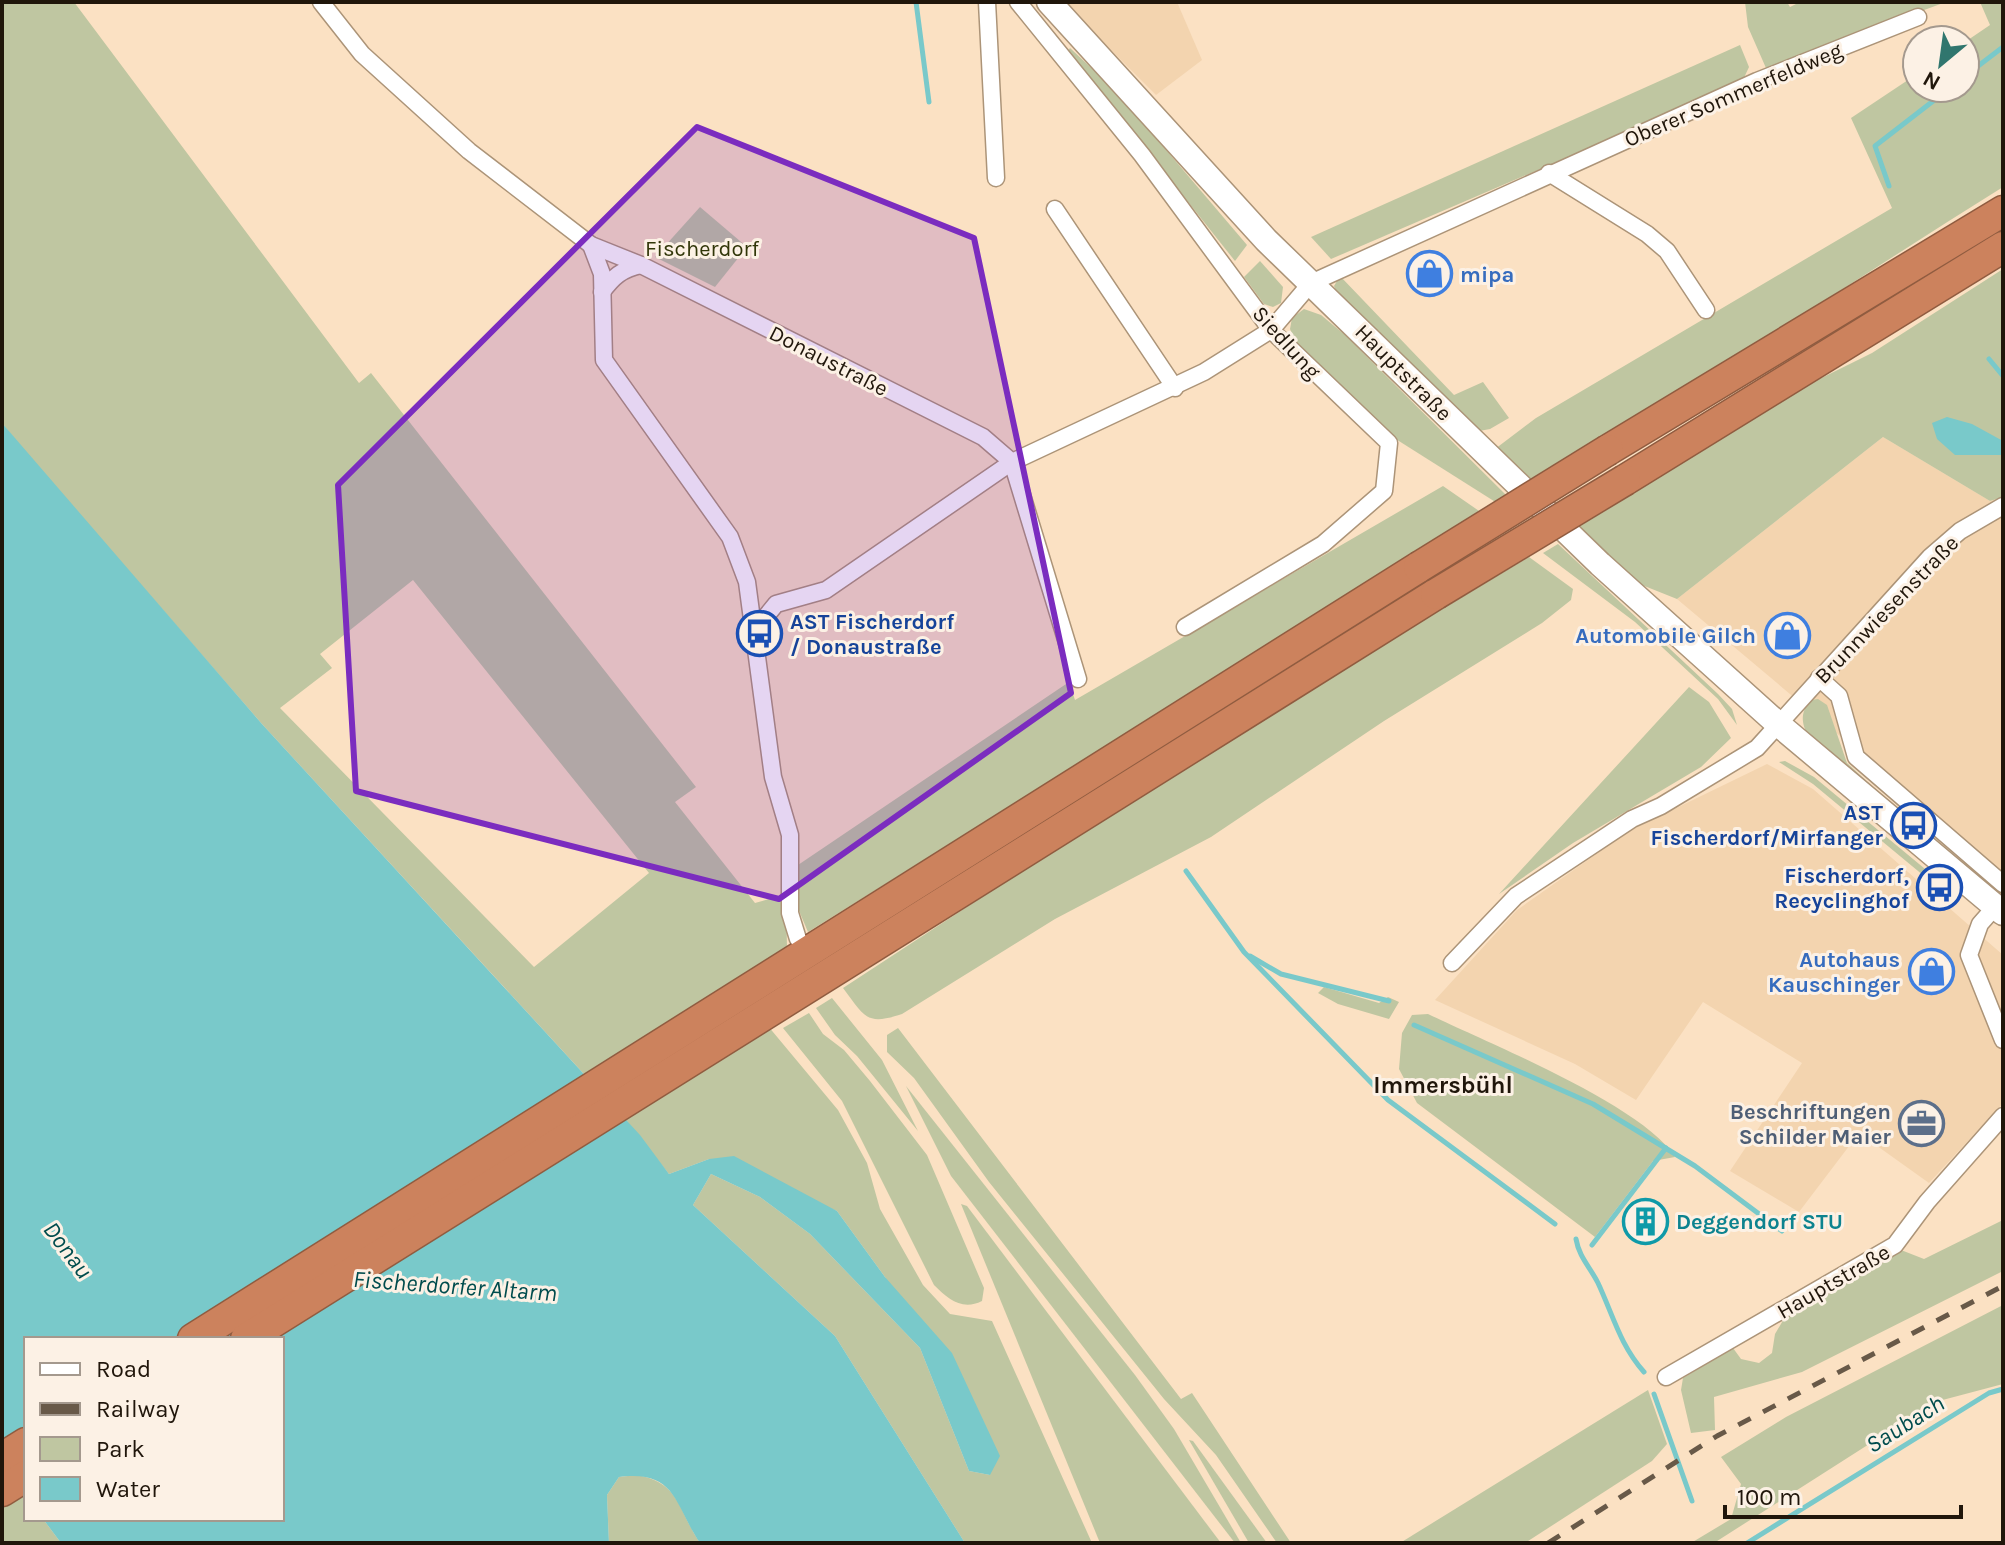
<svg xmlns="http://www.w3.org/2000/svg" width="2005" height="1545" viewBox="0 0 2005 1545" font-family="Karla,sans-serif">
  <style>
    .built { fill: #f3d4af }
    .green { fill: #bfc6a1; fill-rule: evenodd }
    .water { fill: #79c9ca }
    .lines { fill: none; stroke-linecap: round; stroke-linejoin: round }
    .stream { stroke: #79c9ca; stroke-width: 5 }
    .minor-casing { stroke: #ac9478; stroke-width: 19 }
    .secondary-casing { stroke: #ac9478; stroke-width: 27 }
    .motorway-casing { stroke: #905c40; stroke-width: 33 }
    .minor { stroke: #fff; stroke-width: 16 }
    .secondary { stroke: #fff; stroke-width: 24 }
    .motorway { stroke: #cc825d; stroke-width: 30 }
    .rail { stroke: #685948; stroke-width: 5; stroke-dasharray: 14 14; stroke-linecap: butt }
    .motorway-bridge-casing { stroke: #905c40; stroke-width: 33; stroke-linecap: butt }
    .motorway-bridge { stroke: #cc825d; stroke-width: 30 }
    .marked { fill: #7b2cbf; fill-opacity: 0.2; stroke: #7b2cbf; stroke-width: 6; stroke-linejoin: round }
    .labels { text-anchor: middle; stroke-width: 6; stroke-linejoin: round; paint-order: stroke }
    .street-label { font-size: 22px; fill: #20160b; stroke: #fcf1e5 }
    .park-label { font-size: 22px; fill: #313609; stroke: #fcf1e5 }
    .shop-label { font-size: 22px; font-weight: bold; fill: #366cbe; stroke: #fcf1e5; text-anchor: end }
    .transit-label { font-size: 22px; font-weight: bold; fill: #164399; stroke: #fcf1e5; text-anchor: end }
    .service-label { font-size: 22px; font-weight: bold; fill: #4e5e75; stroke: #fcf1e5; text-anchor: end }
    .culture-label { font-size: 22px; font-weight: bold; fill: #0d838f; stroke: #fcf1e5; text-anchor: start }
    .neighbourhood-label { font-size: 24px; font-weight: bold; fill: #20160b; stroke: #fcf1e5 }
    .water-label { font-size: 24px; font-style: italic; fill: #004c4d; stroke: #fcf1e5 }
  </style>
  <rect width="100%" height="100%" fill="#fbe1c3"/>
  <!-- built -->
  <g class="built">
    <polygon points="1063,2 1177,2 1202,60 1156,95"/>
    <polygon points="1883,437 1990,501 2003,497 2003,873 1677,599"/>
    <polygon points="1767,764 1813,789 2003,955 2003,1103 1929,1183 1859,1133 1799,1212 1730,1171 1802,1063 1703,1002 1636,1100 1575,1064 1435,1000 1517,910 1629,831"/>
  </g>
  <!-- green -->
  <g class="green">
    <path d="M2,2h72l285,381 12,-10 325,414 -21,15 80,101 28,-8 3,2 1,51 -203,126 -322,-350 -236,-271 -24,-30zM413,580l236,293 -115,94 -254,-259 52,-40 -12,-14z"/>
    <polygon points="1745,2 1787,2 1790,7 1800,2 1946,2 1766,68 1748,27"/>
    <path d="M1980,2h23v185c-158,99 -313,203 -474,296l-34,-34 41,-31 356,-210 -41,-90 66,-44v14h48v-46l25,-17z"/>
    <polygon points="1740,45 1749,67 1742,82 1331,259 1311,237"/>
    <polygon points="1070,48 1116,91 1247,245 1235,261 1068,51"/>
    <polygon points="700,207 747,247 715,287 655,257"/>
    <polygon points="1260,261 1283,287 1281,303 1273,307 1264,304 1244,277"/>
    <polygon points="2003,269 2003,497 1990,501 1883,437 1677,599 1637,583 1572,522 1779,399 1872,353"/>
    <polygon points="1340,276 1454,395 1483,382 1509,418 1490,429 1474,432 1338,295 1334,286"/>
    <polygon points="1304,309 1321,315 1345,335 1507,496 1497,503 1372,424 1296,343 1290,329 1292,318"/>
    <polygon points="1443,486 1482,513 808,932 797,906 798,865 1069,682 1075,700"/>
    <polygon points="1558,544 1718,694 1732,709 1737,725 1718,699 1635,622 1543,553"/>
    <path d="M1529,557l44,32 -2,11 -29,23 -158,98 -173,116 -156,82 -153,95c-36,12 -37,3 -59,-26l365,-239z"/>
    <polygon points="1689,687 1709,702 1731,738 1701,767 1573,843 1499,894"/>
    <path d="M1818,699l9,6 20,58 25,23 -3,2c-24,-19 -89,-55 -58,-88z"/>
    <polygon points="1785,761 1814,777 1942,883 1948,890 1947,895 1813,784 1779,762"/>
    <polygon points="1324,987 1379,1003 1388,997 1399,1002 1389,1019 1338,1004 1318,993"/>
    <polygon points="832,998 882,1060 918,1131 857,1056 835,1035 816,1008"/>
    <path d="M809,1013l14,21 21,16 26,31 57,74 57,133 -2,13c-20,10 -34,-2 -48,-16l-92,-184 -59,-73z"/>
    <path d="M1428,1014c60,29 214,91 247,143l-22,4 -58,76 -178,-134 -18,-34 3,-36 10,-18z"/>
    <polygon points="768,1026 838,1110 867,1163 880,1209 923,1285 950,1314 992,1321 1092,1543 965,1543 835,1336 693,1205 711,1174 760,1197 810,1234 920,1348 969,1471 990,1475 885,1277 837,1211 709,1159 669,1174 622,1115"/>
    <polygon points="898,1028 1181,1399 1192,1393 1291,1543 1277,1543 1216,1455 1164,1399 989,1182 914,1078 887,1052 887,1035"/>
    <polygon points="906,1086 1135,1375 1174,1429 1241,1543 1235,1543 951,1176"/>
    <polygon points="961,1204 967,1206 1221,1543 1100,1543"/>
    <polygon points="2003,1220 2003,1271 1802,1372 1714,1397 1715,1430 1691,1433 1681,1390 1683,1378 1733,1348 1741,1359 1759,1363 1772,1353 1775,1334 1788,1312 1901,1250 1924,1259"/>
    <polygon points="2003,1305 2003,1384 1935,1402 1714,1543 1691,1543 1731,1519 1741,1484 1721,1457 1786,1417"/>
    <polygon points="1648,1390 1667,1444 1652,1461 1525,1543 1400,1543"/>
    <polygon points="1189,1440 1193,1441 1267,1543 1249,1543"/>
    <polygon points="2,1464 26,1496 26,1519 43,1519 61,1543 2,1543"/>
    <path d="M637,1475c44,8 41,36 63,68h-91l-2,-48 12,-18z"/>
  </g>
  <!-- water -->
  <g class="water">
    <polygon points="1947,417 1972,424 2003,441 2003,455 1955,455 1937,439 1932,423"/>
    <path d="M2,423l260,301 378,411 29,39 40,-15 25,-3 103,55 48,66 67,76 48,103 -10,19 -21,-4 -49,-123 -110,-114 -50,-37 -49,-23 -18,31 142,131 130,207h-265c-26,-38 -23,-73 -81,-66l-12,18 2,48h-548l-18,-24h239v-180h-256v157l-24,-32z"/>
  </g>
  <g class="lines">
    <!-- stream -->
    <g class="stream">
      <polyline points="916,2 929,102"/>
      <polyline points="1965,76 2003,47"/>
      <polyline points="1889,186 1875,146 1950,88"/>
      <polyline points="1989,359 2003,376"/>
      <polyline points="1186,871 1244,952 1388,1100 1555,1224"/>
      <polyline points="1250,956 1281,974 1389,1001"/>
      <polyline points="1414,1025 1593,1104 1695,1166 1782,1231"/>
      <path d="M1576,1239c3,18 14,28 22,44 15,32 22,62 46,89"/>
      <polyline points="1592,1245 1666,1148"/>
      <polyline points="1654,1394 1692,1501"/>
      <polyline points="1747,1543 1989,1393 2003,1389"/>
    </g>
    <defs>
      <g id="minor">
        <polyline points="321,2 362,54 469,151 591,245 641,265 983,437 1012,462 1078,679"/>
        <polyline points="987,2 996,178"/>
        <polyline points="1018,2 1142,155 1271,330 1389,443 1384,491 1323,544 1185,627"/>
        <polyline points="1549,173 1647,234 1667,251 1706,310"/>
        <polyline points="1055,209 1175,388"/>
        <polyline points="591,245 602,274 604,360 730,537 747,582 773,777 790,835 790,913 798,939"/>
        <path d="M602,292c11,-15 20,-23 39,-27"/>
        <polyline points="755,630 776,604 826,590 1012,462 1204,372 1271,330 1311,283 1757,81 1918,17"/>
        <polyline points="1819,678 1839,696 1856,757 2003,884"/>
        <polyline points="1995,907 1980,924 1969,955 2003,1040"/>
        <polyline points="1452,963 1516,896 1632,819 1661,806 1757,748 1930,557 1960,531 2003,506"/>
        <polyline points="1666,1377 1895,1245 1927,1202 2003,1116"/>
      </g>
      <polyline id="secondary" points="1049,2 1266,240 1600,564 1778,724 2003,913"/>
      <g id="motorway">
        <polyline points="1608,450 2003,211"/>
        <polyline points="1625,480 2003,247"/>
        <polyline points="193,1339 1419,567"/>
        <polyline points="246,1339 1436,594"/>
        <polyline points="2,1458 26,1443"/>
        <polyline points="2,1491 26,1476"/>
      </g>
    </defs>
    <!-- minor casing -->
    <use href="#minor" class="minor-casing"/>
    <!-- secondary casing -->
    <use href="#secondary" class="secondary-casing"/>
    <!-- motorway casing -->
    <use href="#motorway" class="motorway-casing"/>
    <!-- minor -->
    <use href="#minor" class="minor"/>
    <!-- secondary -->
    <use href="#secondary" class="secondary"/>
    <!-- motorway -->
    <use href="#motorway" class="motorway"/>
    <!-- rail -->
    <polyline class="rail" points="1548,1543 1717,1436 2003,1286"/>
    <defs>
      <g id="motorway-bridge">
        <polyline points="1419,567 1608,450"/>
        <polyline points="1436,594 1625,480"/>
      </g>
    </defs>
    <!-- motorway-bridge casing -->
    <use href="#motorway-bridge" class="motorway-bridge-casing"/>
    <!-- motorway-bridge -->
    <use href="#motorway-bridge" class="motorway-bridge"/>
  </g>
  <!-- marked area -->
  <path class="marked" d="M697,127l277,111 97,455 -292,206 -423,-108 -18,-306z"/>
  <!-- icons -->
  <defs>
    <symbol id="shop-ring" viewBox="-11 -11 22 22"><circle r="9.5" fill="#fcf1e5" stroke="#3f7fe0" stroke-width="1.5"/><path d="M-5-2.5h2.3a2.7 3.5 0 0 1 5.4 0H5L5.5 6h-11ZM-1.5-2.5h3a1.5 2.3 0 0 0-3 0Z" fill="#3f7fe0"/></symbol>
    <symbol id="bus-ring" viewBox="-11 -11 22 22"><circle r="9.5" fill="#fcf1e5" stroke="#1a4fb4" stroke-width="1.5"/><path d="M-5-6H5V4H4V6H2V4H-2V6H-4V4H-5ZM-3.5-4V0h7V-4ZM-3.5 1.2v1.5H-2V1.2ZM2 1.2v1.5H3.5V1.2Z" fill="#1a4fb4"/></symbol>
    <symbol id="office-ring" viewBox="-11 -11 22 22"><circle r="9.5" fill="#fcf1e5" stroke="#5c6f8a" stroke-width="1.5"/><path d="M-6-3h4V-5.5h4V-3h4V5H-6ZM-1-4.5V-3h2v-1.5ZM-6 0V1H6V0Z" fill="#5c6f8a"/></symbol>
    <symbol id="building-ring" viewBox="-11 -11 22 22"><circle r="9.5" fill="#fcf1e5" stroke="#0f9aa8" stroke-width="1.5"/><path d="M-4-6H4V6H1V3H-1V6H-4ZM-2.5-4.3h1.7v1.8h-1.7ZM.8-4.3h1.7v1.8H.8ZM-2.5-1h1.7V.8h-1.7ZM.8-1h1.7V.8H.8Z" fill="#0f9aa8"/></symbol>
  </defs>
  <g fill-rule="evenodd">
    <use href="#shop-ring" x="1404" y="248" width="51" height="51"/>
    <use href="#bus-ring" x="734" y="608" width="51" height="51"/>
    <use href="#shop-ring" x="1762" y="610" width="51" height="51"/>
    <use href="#bus-ring" x="1888" y="800" width="51" height="51"/>
    <use href="#bus-ring" x="1914" y="862" width="51" height="51"/>
    <use href="#shop-ring" x="1906" y="946" width="51" height="51"/>
    <use href="#office-ring" x="1896" y="1098" width="51" height="51"/>
    <use href="#building-ring" x="1620" y="1196" width="51" height="51"/>
  </g>
  <g class="labels">
    <!-- street labels -->
    <g class="street-label">
      <text transform="translate(1733 94) rotate(-23)" y="8">Oberer Sommerfeldweg</text>
      <text transform="translate(1287 342) rotate(48)" y="8">Siedlung</text>
      <text transform="translate(829 360) rotate(27)" y="8">Donaustraße</text>
      <text transform="translate(1404 372) rotate(45)" y="8">Hauptstraße</text>
      <text transform="translate(1886 609) rotate(-46)" y="8">Brunnwiesenstraße</text>
      <text transform="translate(1833 1281) rotate(-30)" y="8">Hauptstraße</text>
    </g>
    <!-- park labels -->
    <g class="park-label">
      <text x="702" y="256">Fischerdorf</text>
    </g>
    <!-- shop labels -->
    <g class="shop-label">
      <text x="1460" y="282" text-anchor="start">mipa</text>
      <text x="1756" y="643">Automobile Gilch</text>
      <text x="1900" y="967">Autohaus<tspan x="1900" dy="25">Kauschinger</tspan></text>
    </g>
    <!-- transit labels -->
    <g class="transit-label">
      <text x="790" y="629" text-anchor="start">AST Fischerdorf<tspan x="790" dy="25">/ Donaustraße</tspan></text>
      <text x="1883" y="820">AST<tspan x="1883" dy="25">Fischerdorf/Mirfanger</tspan></text>
      <text x="1909" y="883">Fischerdorf,<tspan x="1909" dy="25">Recyclinghof</tspan></text>
    </g>
    <!-- service labels -->
    <g class="service-label">
      <text x="1891" y="1119">Beschriftungen<tspan x="1891" dy="25">Schilder Maier</tspan></text>
    </g>
    <!-- culture labels -->
    <g class="culture-label">
      <text x="1676" y="1229">Deggendorf STU</text>
    </g>
    <!-- neighbourhood labels -->
    <g class="neighbourhood-label">
      <text x="1443" y="1093">Immersbühl</text>
    </g>
    <!-- water labels -->
    <g class="water-label">
      <text transform="translate(68 1250) rotate(53)" y="8">Donau</text>
      <text transform="translate(455 1286) rotate(4)" y="8">Fischerdorfer Altarm</text>
      <text transform="translate(1905 1424) rotate(-32)" y="8">Saubach</text>
    </g>
  </g>
  <!-- border -->
  <rect width="2005" height="1545" fill="none" stroke="#20160b" stroke-width="8"/>
  <!-- legend -->
  <rect x="24" y="1337" width="260" height="184" fill="#fcf1e5" stroke="#a4998e" stroke-width="2"/>
  <rect x="40" y="1363" width="40" height="12" fill="#ffffff" stroke="#a4998e" stroke-width="2"/>
  <text x="96" y="1377" font-size="24" fill="#20160b">Road</text>
  <rect x="40" y="1403" width="40" height="12" fill="#685948" stroke="#a4998e" stroke-width="2"/>
  <text x="96" y="1417" font-size="24" fill="#20160b">Railway</text>
  <rect x="40" y="1437" width="40" height="24" fill="#bfc6a1" stroke="#a4998e" stroke-width="2"/>
  <text x="96" y="1457" font-size="24" fill="#20160b">Park</text>
  <rect x="40" y="1477" width="40" height="24" fill="#79c9ca" stroke="#a4998e" stroke-width="2"/>
  <text x="96" y="1497" font-size="24" fill="#20160b">Water</text>
  <!-- north arrow -->
  <g transform="translate(1941 64) rotate(209)"><circle r="38" fill="#fcf1e5" stroke="#a4998e" stroke-width="2"/>
  <path d="M0-6L14 30L0 20L-14 30Z" fill="#30766e"/>
  <text y="-12" font-size="22" font-weight="bold" text-anchor="middle" fill="#20160b">N</text>
  </g>
  <!-- scale -->
  <path d="M1725 1505v12h236v-12" fill="none" stroke="#20160b" stroke-width="4"/>
  <text x="1737" y="1505" font-size="24" fill="#20160b" stroke="#fcf1e5" stroke-width="6" paint-order="stroke">100 m</text>
</svg>
